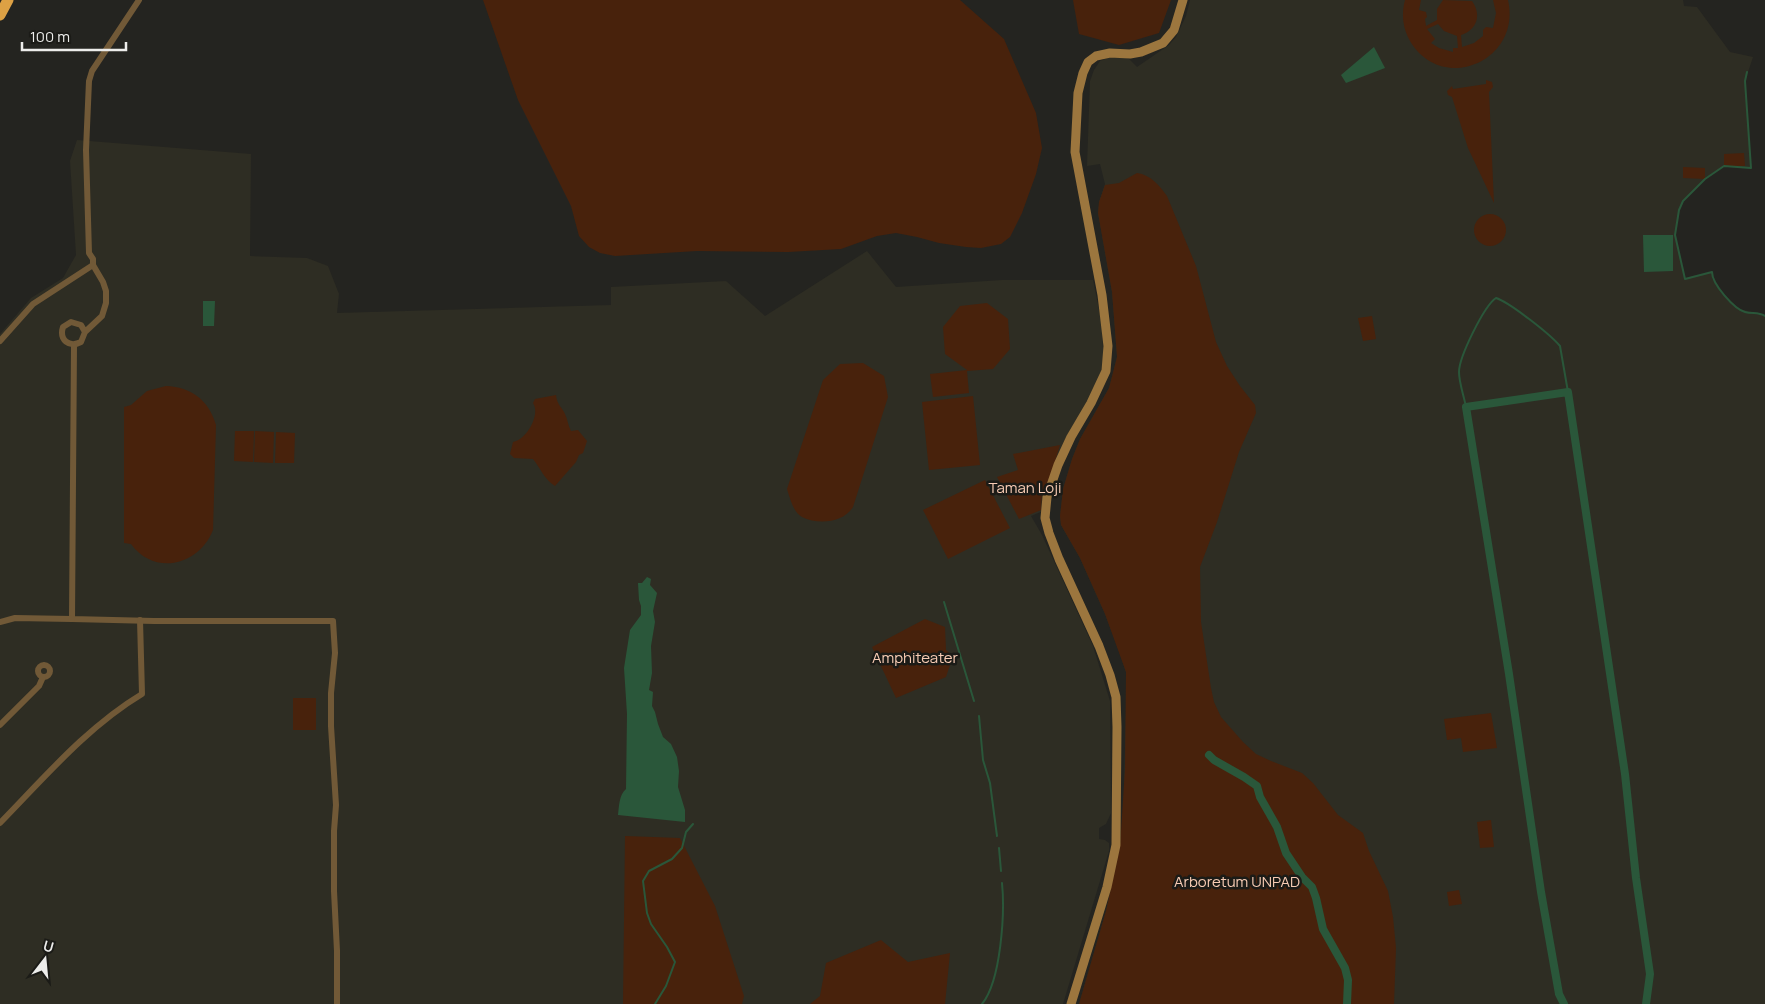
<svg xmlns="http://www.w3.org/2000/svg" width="1765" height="1004" viewBox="0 0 1765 1004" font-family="Manrope,sans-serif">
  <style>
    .built { fill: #2e2d23 }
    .green { fill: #48220c; fill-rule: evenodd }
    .water { fill: #2a573a }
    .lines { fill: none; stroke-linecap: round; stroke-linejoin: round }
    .stream { stroke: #2a573a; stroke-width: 2 }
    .canal { stroke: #2a573a; stroke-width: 8 }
    .street { stroke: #715937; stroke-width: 6 }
    .secondary { stroke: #9c763e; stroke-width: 9 }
    .highway { stroke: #dda144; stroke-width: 11 }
    .labels { text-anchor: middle; stroke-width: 5; stroke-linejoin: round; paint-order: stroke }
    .park-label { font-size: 15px; fill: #f8ccb4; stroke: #1b1b17 }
  </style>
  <rect width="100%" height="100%" fill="#242420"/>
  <!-- built -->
  <g class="built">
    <polygon points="1190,0 1683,0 1684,6 1697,7 1730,52 1753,57 1745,81 1751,168 1724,166 1705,179 1683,201 1679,210 1675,235 1685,279 1712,272 1712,278 1718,288 1739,309 1761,314 1765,316 1765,1004 1079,1004 1106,911 1120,847 1123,818 1126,711 1126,672 1116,643 1105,614 1080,558 1061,525 1060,516 1063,489 1072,459 1080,439 1109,388 1117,357 1112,292 1098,213 1099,202 1105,184 1100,164 1087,166 1090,81 1094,70 1100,61 1110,57 1120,56 1129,59 1137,67 1169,45 1176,37 1186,16"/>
    <polygon points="77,140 251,154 250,256 307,258 328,266 339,294 337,313 611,305 611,287 726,281 765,316 867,251 896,287 1002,280 1093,280 1102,324 1104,373 1084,411 1071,428 1062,447 1043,511 1031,516 1042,535 1093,646 1110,701 1111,813 1106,824 1099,828 1099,839 1105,840 1109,843 1109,851 1063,1004 0,1004 0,334 31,298 63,278 76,255 70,161"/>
  </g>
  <!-- green -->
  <g class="green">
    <polygon points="483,0 960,0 1004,39 1036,113 1042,148 1036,174 1022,213 1010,237 1001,244 981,248 966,247 939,243 917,237 896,233 877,236 841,249 788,252 697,251 615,256 600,253 589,247 579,236 571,206 518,100"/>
    <polygon points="1073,0 1171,0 1159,33 1119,45 1079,34"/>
    <path d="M1405,0h16l-2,10 7,2 1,5 -2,2 1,7 11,-6v-11l6,-9 29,1c10,14 5,29 -11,34l1,12 12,-4 9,-7v-6l3,-3 7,1 3,-15 -3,-13h15c14,61 -66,95 -98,41 -7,-12 -9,-27 -5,-41zM1438,24l6,7 13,5 1,12h-5v4l-14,-4 -8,-5 4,-4 -8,-10z"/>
    <polygon points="1486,80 1492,82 1493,87 1489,92 1494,203 1468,148 1452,97 1448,95 1447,91 1452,86 1453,89 1486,84"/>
    <polygon points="1744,153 1745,166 1724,166 1724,154"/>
    <polygon points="1683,167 1705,168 1705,179 1683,178"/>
    <path d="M1137,173c14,2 22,12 30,23l29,70 20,76 11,24 13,20 15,19 1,8 -17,39 -22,70 -17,45 1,55 10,66 3,14 7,15 22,25 13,12 15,7 31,12 11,10 25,32 25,18 6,18 19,40 5,26 3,31 -2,56h-315l27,-93 14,-64 5,-78 1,-97 -21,-58 -25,-56 -19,-33 -1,-9 3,-27 9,-30 8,-20 29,-51 8,-31 -5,-65 -14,-79 1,-11 6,-17 14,-2z"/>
    <circle cx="1490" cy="230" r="16"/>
    <polygon points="987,303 1008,319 1010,349 993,369 967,371 969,393 933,397 930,374 967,370 945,354 943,327 960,306"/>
    <polygon points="1372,316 1376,339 1363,341 1358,318"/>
    <path d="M863,363l21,13 4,21 -35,110c-10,16 -35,18 -51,10 -9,-5 -12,-19 -15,-28l36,-109 17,-16z"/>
    <path d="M166,386c25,1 43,14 50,39l-3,105c-14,36 -59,46 -82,14l-7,-1v-136l7,-2 16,-14z"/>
    <path d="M556,395c1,10 6,12 9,19 3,6 3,12 6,17l7,-1 9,11 -4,12 -4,2 -3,7 -21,24c-11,-7 -14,-17 -22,-27l-19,-1 -4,-4 3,-12c13,-2 28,-27 20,-39l2,-4z"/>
    <polygon points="973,396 980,465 929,470 922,402"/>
    <polygon points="235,431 254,431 253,462 234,461"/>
    <polygon points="255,431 274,432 273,463 254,462"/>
    <polygon points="276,432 295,433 294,463 275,463"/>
    <polygon points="1060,445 1051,475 1042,494 1041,510 1019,519 997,477 1018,470 1013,454"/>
    <polygon points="985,480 1010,528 948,559 923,510"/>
    <polygon points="925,619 945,627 946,650 953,656 946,677 896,698 872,647"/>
    <rect x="293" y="698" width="23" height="32"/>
    <polygon points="1491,713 1497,748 1463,752 1461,738 1447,740 1444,719"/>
    <polygon points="1491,820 1494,847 1480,848 1477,822"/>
    <polygon points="625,836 680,838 715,906 744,996 742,1004 623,1004"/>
    <polygon points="1459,890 1462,904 1449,906 1447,892"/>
    <polygon points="881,940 908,962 950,953 945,1004 810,1004 820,996 826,963"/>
  </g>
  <!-- water -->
  <g class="water">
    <polygon points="1374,47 1385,68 1346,83 1341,75"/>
    <polygon points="1643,235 1673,235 1673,271 1644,272"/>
    <polygon points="203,301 215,301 214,326 203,326"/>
    <path d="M647,577l4,2 -1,6 7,8 -4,18 2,11 -4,24 1,27 -3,17 4,2 -1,14 3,6 3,12 5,13 8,7 6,13 2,14 -1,16 7,23v12l-67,-7c1,-9 1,-20 8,-26l1,-75 -3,-46 6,-38 11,-15v-9l-2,-6 -1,-17h4z"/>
  </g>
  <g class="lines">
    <!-- stream -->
    <g class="stream">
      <path d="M1747,72l-2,9 6,87 -27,-2 -19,13 -22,22 -4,9 -4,25 10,44 27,-7c0,12 22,37 33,40 7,2 14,0 20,4"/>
      <path d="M1466,407c-2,-11 -7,-24 -7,-35 0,-15 25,-66 37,-74 13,4 54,36 64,48l8,46"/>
      <polyline points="944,602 974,701"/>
      <polyline points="979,716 983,760 990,783 997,836"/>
      <polyline points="999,848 1001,871"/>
      <polyline points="655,1004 666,986 675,962 667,947 651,924 647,913 643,881 649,871 672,859 682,848 686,832 693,824"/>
      <path d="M982,1004c19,-23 23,-91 20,-121"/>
    </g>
    <!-- canal -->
    <g class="canal">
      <polyline points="1209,755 1214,760 1244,777 1257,786 1260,797 1277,827 1286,853 1302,877 1312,887 1316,898 1323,929 1345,968 1348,980 1347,1004"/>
      <polyline points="1564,1004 1559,994 1541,892 1509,674 1466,407 1568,392 1625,774 1636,878 1650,974 1646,1004"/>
    </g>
    <!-- street -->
    <g class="street">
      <path d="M85,332l-4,-7 -10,-3 -8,5c-4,13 6,21 18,15l4,-10 17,-16 4,-13v-12l-3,-9 -10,-17v-6l-4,-6 -3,-103 3,-69 3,-10 47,-71"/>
      <polyline points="0,341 33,304 93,265"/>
      <polyline points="74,345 72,619 154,621 333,621 335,653 331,693 331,726 336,805 334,831 334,891 337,951 337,1004"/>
      <polyline points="0,622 15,618 72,619"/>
      <circle cx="44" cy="671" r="6"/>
      <polyline points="0,725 39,686 43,677"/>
      <path d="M0,823c44,-45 87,-96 142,-129l-2,-74"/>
    </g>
    <!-- secondary -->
    <polyline class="secondary" points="1071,1004 1107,887 1116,845 1117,727 1116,697 1110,675 1099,646 1059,559 1049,533 1045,518 1047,497 1058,465 1071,437 1091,403 1106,371 1108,346 1102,295 1075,152 1078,93 1083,73 1088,62 1096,56 1110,53 1130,54 1141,52 1163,43 1174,30 1183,0"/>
    <!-- highway -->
    <polyline class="highway" points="0,15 8,0"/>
  </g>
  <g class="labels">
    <!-- park labels -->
    <g class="park-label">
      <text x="1025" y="493">Taman Loji</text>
      <text x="915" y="663">Amphiteater</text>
      <text x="1237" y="887">Arboretum UNPAD</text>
    </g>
  </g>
  <!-- north arrow -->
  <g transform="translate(45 959) rotate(16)" stroke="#1b1b17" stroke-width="4" paint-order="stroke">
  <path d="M0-4L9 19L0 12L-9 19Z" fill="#ededeb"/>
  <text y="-8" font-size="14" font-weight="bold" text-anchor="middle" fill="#ededeb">U</text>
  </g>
  <!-- scale -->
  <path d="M22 42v8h104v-8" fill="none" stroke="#ededeb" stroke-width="2.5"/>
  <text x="30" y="42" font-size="15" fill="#ededeb" stroke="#1b1b17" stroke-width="4" paint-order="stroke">100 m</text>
</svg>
